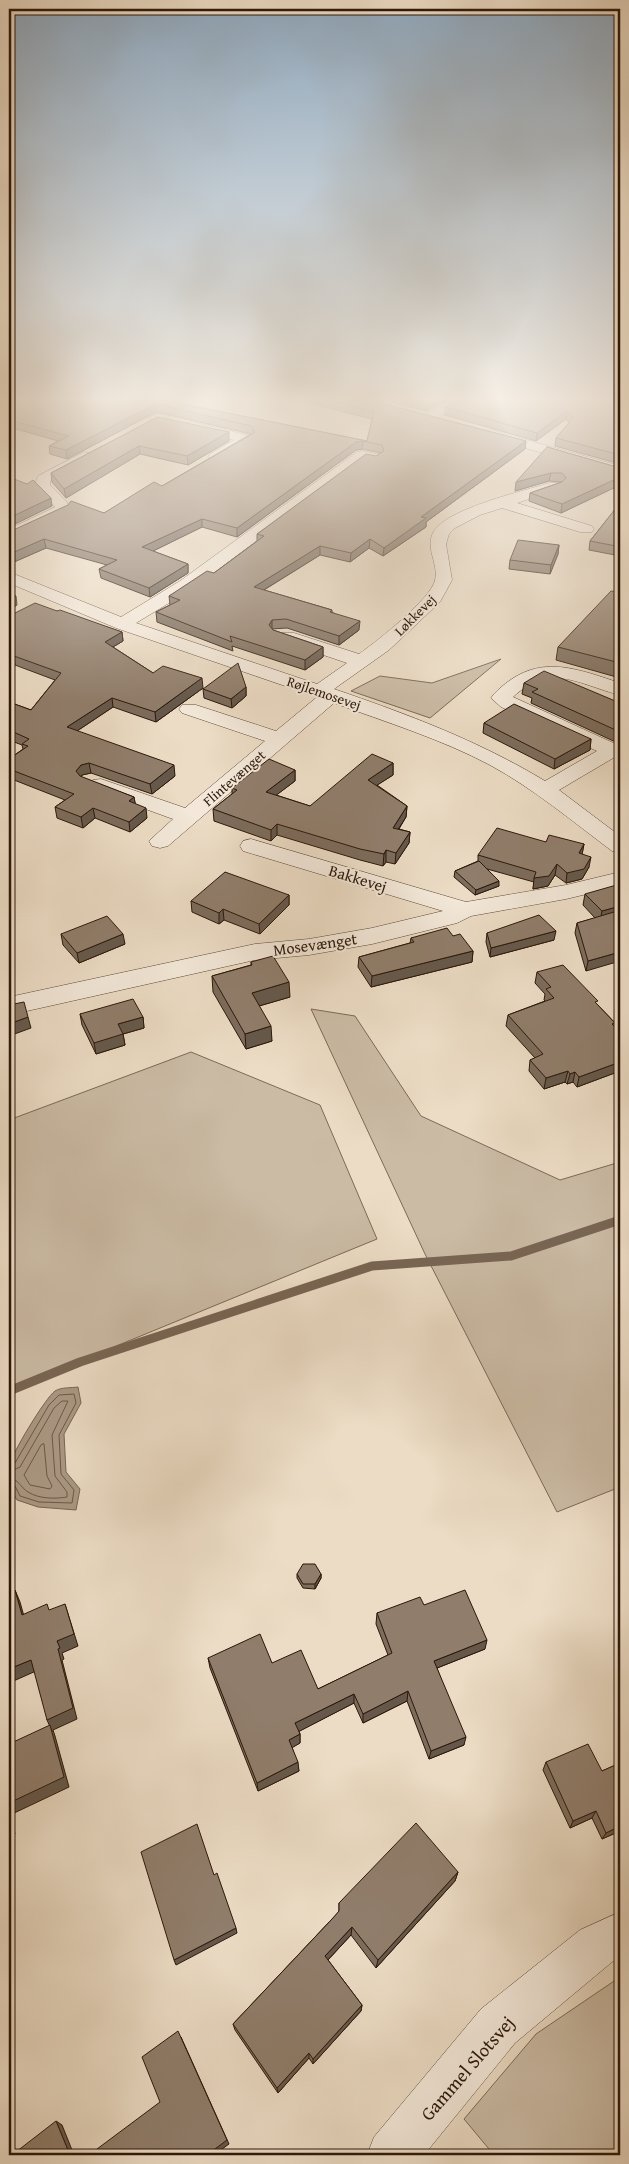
<svg xmlns="http://www.w3.org/2000/svg" width="629" height="2164" viewBox="0 0 629 2164" font-family="'Gentium Book Plus',serif">
  <style>
    .green { fill: #cbbba5; stroke: #7c6958 }
    .water { fill: #ab9985; stroke: #786554 }
    .lines { fill: none; stroke-linecap: round; stroke-linejoin: round }
    .shore { stroke: #6c5848; stroke-width: 1 }
    .stream { stroke: #786554; stroke-width: 9 }
    .minor-casing { stroke: #5c4839; stroke-width: 1 }
    .minor { fill: #f3e8d9; fill-rule: evenodd }
    .wall { fill: #7c6c5c; stroke: #2c170a }
    .shaded-wall { fill: #65584b; stroke: #2c170a }
    .building { fill: #907d6b; stroke: #2c170a }
    .labels { text-anchor: middle; stroke-width: 4; stroke-linejoin: round; paint-order: stroke }
    .far-street-label { font-size: 14px; fill: #2c170a; stroke: #f3e8d9 }
    .street-label { font-size: 16px; fill: #2c170a; stroke: #f3e8d9 }
    .near-street-label { font-size: 19px; fill: #2c170a; stroke: #f3e8d9 }
  </style>
  <rect width="100%" height="100%" fill="#ecdcc5"/>
  <filter id="stains"><feTurbulence type="fractalNoise" baseFrequency=".004" numOctaves="4"/><feColorMatrix values="0 0 0 0 .2 0 0 0 0 .09 0 0 0 0 .02 0 0 0 .5 -.17"/></filter>
  <radialGradient id="worn" r=".72"><stop offset=".6" stop-color="#630" stop-opacity="0"/><stop offset="1" stop-color="#630" stop-opacity=".3"/></radialGradient>
  <!-- green -->
  <g class="green">
    <polygon points="501,659 430,718 351,691 380,676 432,683"/>
    <polygon points="311,1009 355,1016 421,1116 560,1180 620,1162 620,1487 557,1512 425,1254"/>
    <polygon points="191,1052 320,1105 377,1239 9,1390 9,1120"/>
    <polygon points="620,1977 620,2155 494,2155 464,2119 536,2034"/>
  </g>
  <!-- water -->
  <path class="water" d="M78,1387l3,16 -17,31 2,38 14,17 -4,21 -38,-3 -21,-7c-7,-12 -10,-20 -8,-33 1,-11 37,-70 46,-76 6,-4 17,-3 23,-4z"/>
  <g class="lines">
    <!-- shore -->
    <g class="shore">
      <polygon points="44,1444 47,1476 52,1486 50,1489 30,1485 24,1475 41,1445"/>
      <polyline points="9,1466 15,1463 49,1405 59,1395 74,1394 76,1403 59,1435 61,1474 74,1490 72,1503 39,1502 20,1496 15,1486 9,1484"/>
      <path d="M9,1472l11,-5 34,-59 8,-7h6l-16,34 3,41 12,16v5c-12,2 -28,2 -39,-5 -8,-5 -9,-13 -19,-14"/>
    </g>
    <!-- stream -->
    <polyline class="stream" points="9,1391 80,1362 372,1266 511,1256 620,1220"/>
    <defs>
      <g id="minor">
        <polygon points="454,398 470,398 432,421 427,422 420,418"/>
        <polygon points="178,402 185,406 183,409 156,422 149,418"/>
        <polygon points="192,422 251,436 253,439 220,460 210,460 208,457 210,454 234,440 187,429 185,426 187,423"/>
        <polygon points="491,430 620,466 620,475 486,437 484,434 486,431"/>
        <path d="M362,451l19,4 2,3 -7,4 -11,-2 -173,129 -56,34 181,61 30,-21 -65,-22 -3,-4 3,-4h12l65,21c16,-11 73,-56 76,-74 4,-16 -11,-33 -1,-49 15,-23 89,-40 116,-48h10l3,3 -3,3 -43,14 75,23 2,3 -2,3h-12l-78,-24 -22,7 -25,13 -6,6 -3,10 6,36 -12,22 -51,48 -55,39c73,25 145,52 211,92l52,-30 -96,-44 -10,-9 3,-4c41,-42 78,-27 126,-11v12c-43,-11 -69,-33 -107,2l107,49v8l-61,36 61,46v17l-8,-2c-40,-30 -78,-62 -122,-86 -49,-26 -104,-43 -156,-62l-166,143 -8,2 -8,-2 -3,-5 24,-22 -80,-29 -3,-5 3,-5 8,-1 84,29 80,-67 -83,-28 -3,-4 3,-4h14l80,26 41,-34 -201,-69 -107,-45v-11l112,45 59,-36 177,-129z"/>
        <polygon points="84,452 89,453 91,456 89,459 50,481 50,485 66,501 71,509 68,512 9,540 9,529 55,507 34,486 38,476"/>
        <polygon points="251,839 466,902 566,885 620,872 620,886 566,899 471,916 457,923 372,944 309,955 255,960 9,1015 9,997 255,944 309,939 372,928 443,911 243,851 240,846 243,841"/>
        <polygon points="620,1912 620,1958 612,1962 515,2043 424,2155 367,2155 374,2137 481,2009 580,1930"/>
      </g>
    </defs>
    <!-- minor casing -->
    <use href="#minor" class="minor-casing"/>
    <!-- minor -->
    <use href="#minor" class="minor"/>
  </g>
  <!-- wall -->
  <g class="wall">
    <polygon points="9,398 173,398 168,401 367,441 372,419 294,399 361,398 526,441 525,449 426,522 426,527 383,556 369,548 350,562 320,555 264,590 332,610 332,612 359,630 339,645 287,628 272,629 273,630 323,647 323,657 305,670 232,646 233,651 157,622 156,612 170,605 169,596 214,573 257,541 257,534 381,453 362,449 356,450 237,537 202,527 153,551 188,564 188,573 150,597 101,578 99,569 107,565 46,548 14,562 9,560 9,532 104,513 162,486 251,434 156,412 67,459 50,454 49,446 58,441 9,427 9,406 19,406 9,404"/>
    <polygon points="378,398 450,398 426,411"/>
    <polygon points="601,398 620,398 620,404"/>
    <polygon points="445,407 620,407 620,464 555,446 556,438 569,423 566,419 536,441 445,415"/>
    <polygon points="158,417 229,441 188,465 140,454 66,498 52,482 51,473"/>
    <polygon points="547,447 620,468 620,485 561,513 529,501 530,493 562,482 549,481 515,491"/>
    <polygon points="620,503 620,547 615,555 589,550 590,541"/>
    <polygon points="559,545 558,554 550,574 509,569 510,560"/>
    <polygon points="620,592 620,678 556,660 558,647"/>
    <polygon points="57,611 122,632 123,641 113,647 153,673 203,688 156,722 113,707 77,731 175,776 152,794 91,773 82,775 81,777 134,797 135,804 147,818 130,832 95,818 83,828 57,818 55,807 65,800 9,778 9,759 23,749 22,745 9,740 9,702 31,710 55,680 15,665 9,669 9,616"/>
    <polygon points="524,683 620,703 620,744 531,703 532,698 522,694"/>
    <polygon points="246,687 246,696 232,708 204,698 203,689"/>
    <polygon points="484,723 591,739 590,750 554,769 483,733"/>
    <polygon points="393,763 393,775 377,785 407,806 406,817 399,829 410,832 409,843 395,864 386,862 383,866 360,860 277,835 271,841 214,821 213,809 232,794 232,788 295,770 295,781 276,795 310,806"/>
    <polygon points="546,842 584,844 582,854 589,867 582,879 566,883 555,875 548,886 533,889 534,882 487,869 499,886 475,895 454,877 455,871 478,861 478,855"/>
    <polygon points="585,894 619,917 586,971 575,933 577,923 595,918 583,905"/>
    <polygon points="289,895 289,905 260,934 224,920 219,924 192,912 191,901"/>
    <polygon points="487,933 554,940 490,957 486,942"/>
    <polygon points="61,934 125,944 79,963 63,945"/>
    <polygon points="453,936 473,951 472,962 371,987 358,967 359,957 410,943 411,938"/>
    <polygon points="251,962 290,997 259,1006 272,1041 246,1049 213,992 212,976 251,965"/>
    <polygon points="537,972 597,1004 615,1023 614,1026 620,1032 620,1071 577,1087 573,1082 567,1084 565,1082 544,1089 529,1071 530,1060 535,1058 506,1026 508,1015 545,1001 544,1000 545,994 535,983"/>
    <polygon points="80,1014 143,1017 144,1028 123,1034 125,1045 96,1054 82,1025"/>
    <polygon points="297,1574 321,1574 321,1578 315,1589 303,1588 297,1578"/>
    <polygon points="424,1605 485,1649 437,1668 464,1745 429,1759 407,1701 363,1723 354,1703 299,1731 300,1734 300,1743 292,1747 299,1771 258,1791 210,1668 208,1658 272,1663 318,1689 388,1655 376,1624 377,1613"/>
    <polygon points="546,1762 602,1771 620,1763 620,1831 602,1839 592,1818 570,1828 543,1770"/>
    <polygon points="458,1872 455,1881 376,1968 351,1935 328,1960 362,2005 361,2011 313,2064 309,2058 278,2093 235,2030 233,2024 332,1919 339,1912 339,1903"/>
  </g>
  <!-- shaded-wall -->
  <g class="shaded-wall">
    <polygon points="158,398 173,398 160,405 157,405"/>
    <polygon points="436,398 450,398 426,411 426,403"/>
    <polygon points="156,404 156,412 67,459 66,450"/>
    <polygon points="567,411 566,419 536,441 537,433"/>
    <polygon points="229,432 229,441 188,465 187,456"/>
    <polygon points="363,441 362,449 356,450 237,537 237,528 356,442"/>
    <polygon points="526,441 525,449 426,522 426,527 383,556 384,548 421,517"/>
    <polygon points="139,446 140,454 66,498 64,489"/>
    <polygon points="551,473 549,481 515,491 516,482"/>
    <polygon points="620,477 620,485 561,513 562,504"/>
    <polygon points="51,498 52,506 9,527 9,518"/>
    <polygon points="202,519 202,527 143,556 142,547"/>
    <polygon points="44,539 46,548 14,562 12,553"/>
    <polygon points="370,539 369,548 350,562 351,553"/>
    <polygon points="620,540 620,547 615,555 616,546"/>
    <polygon points="559,545 558,554 550,574 551,565"/>
    <polygon points="320,546 320,555 254,596 254,587"/>
    <polygon points="188,564 188,573 150,597 149,588"/>
    <polygon points="16,596 17,605 9,611 9,600"/>
    <polygon points="272,620 272,629 269,634 269,625"/>
    <polygon points="360,621 359,630 339,645 339,636"/>
    <polygon points="122,632 123,641 106,651 105,642"/>
    <polygon points="323,647 323,657 305,670 305,660"/>
    <polygon points="14,656 15,665 9,669 9,658"/>
    <polygon points="202,678 203,688 156,722 155,712"/>
    <polygon points="246,687 246,696 232,708 231,699"/>
    <polygon points="112,698 113,707 68,737 67,727"/>
    <polygon points="591,739 590,750 554,769 555,759"/>
    <polygon points="89,763 91,773 82,775 77,781 76,771 81,765"/>
    <polygon points="393,763 393,775 368,791 368,780"/>
    <polygon points="174,765 175,776 152,794 150,784"/>
    <polygon points="295,770 295,781 266,803 266,792"/>
    <polygon points="134,797 136,807 129,801"/>
    <polygon points="407,806 406,817 392,839 393,828"/>
    <polygon points="93,808 95,818 83,828 81,817"/>
    <polygon points="146,808 147,818 130,832 129,822"/>
    <polygon points="277,824 277,835 271,841 271,830"/>
    <polygon points="410,832 409,843 395,864 396,853"/>
    <polygon points="584,844 582,855 579,853"/>
    <polygon points="386,850 386,862 383,866 384,854"/>
    <polygon points="591,857 589,867 582,879 566,883 567,873"/>
    <polygon points="557,864 555,875 548,886 533,889 534,878"/>
    <polygon points="499,881 499,886 475,895 476,890"/>
    <polygon points="289,895 289,905 260,934 259,924"/>
    <polygon points="620,906 620,916 600,922 602,911"/>
    <polygon points="223,909 224,920 219,924 219,913"/>
    <polygon points="556,931 554,940 490,957 491,948"/>
    <polygon points="123,934 125,944 79,963 77,953"/>
    <polygon points="473,951 472,962 371,987 372,976"/>
    <polygon points="620,952 620,961 586,971 588,961"/>
    <polygon points="289,982 290,997 252,1008 252,993"/>
    <polygon points="28,1017 31,1028 9,1036 9,1024"/>
    <polygon points="143,1017 144,1028 123,1034 125,1045 96,1054 94,1043 118,1024"/>
    <polygon points="271,1026 272,1041 246,1049 245,1034"/>
    <polygon points="620,1062 620,1071 577,1087 579,1077"/>
    <polygon points="568,1071 565,1082 544,1089 546,1078"/>
    <polygon points="575,1072 573,1082 567,1084 570,1074"/>
    <polygon points="321,1574 321,1578 315,1589 315,1584"/>
    <polygon points="15,1590 20,1602 27,1627 22,1615"/>
    <polygon points="65,1604 78,1646 62,1653 64,1659 62,1660 77,1719 53,1730 55,1736 69,1787 10,1815 15,1834 9,1837 9,1803 52,1731 47,1720 58,1649 57,1641"/>
    <polygon points="487,1640 485,1649 432,1670 434,1661"/>
    <polygon points="31,1660 36,1671 9,1683 9,1669"/>
    <polygon points="408,1691 407,1701 363,1723 363,1714"/>
    <polygon points="354,1694 354,1703 296,1733 295,1723"/>
    <polygon points="300,1734 300,1743 290,1749 289,1740"/>
    <polygon points="466,1737 464,1745 429,1759 431,1751"/>
    <polygon points="298,1762 299,1771 258,1791 257,1783"/>
    <polygon points="596,1811 592,1818 570,1828 573,1821"/>
    <polygon points="620,1826 620,1831 602,1839 606,1833"/>
    <polygon points="458,1872 455,1881 376,1968 378,1960"/>
    <polygon points="352,1927 351,1935 325,1963 325,1956"/>
    <polygon points="236,1928 237,1933 176,1965 174,1960"/>
    <polygon points="362,2005 361,2011 313,2064 313,2059"/>
    <polygon points="181,2037 229,2144 214,2155 207,2155"/>
    <polygon points="309,2053 309,2058 278,2093 277,2088"/>
    <polygon points="56,2121 62,2125 74,2155 70,2155"/>
  </g>
  <!-- building -->
  <g class="building">
    <polygon points="18,398 158,398 157,399 367,441 374,412 322,398 361,398 526,441 421,517 426,518 384,548 370,539 351,553 320,546 254,587 332,610 330,612 360,621 339,636 286,619 272,620 269,625 273,630 323,647 305,660 230,636 232,642 156,612 180,600 169,596 207,571 214,573 264,536 257,534 366,454 376,456 384,451 382,445 363,441 356,442 237,528 202,519 142,547 188,564 149,588 99,569 117,560 44,539 12,553 9,551 9,532 68,505 71,501 104,513 154,482 162,486 254,433 254,430 251,426 156,404 66,450 49,446 69,436 9,420 9,406 18,406 20,401"/>
    <polygon points="407,398 436,398 426,403"/>
    <polygon points="461,398 585,398 620,407 620,455 556,438 573,418 567,411 537,433 445,407"/>
    <polygon points="158,417 229,432 187,456 139,446 64,489 51,473"/>
    <polygon points="547,447 620,468 620,477 562,504 530,493 562,482 566,478 562,473 551,473 516,482"/>
    <polygon points="9,477 27,484 33,480 51,498 9,518"/>
    <polygon points="620,503 620,540 616,546 590,541"/>
    <polygon points="518,540 559,545 551,565 510,560"/>
    <polygon points="611,591 620,592 620,663 558,647"/>
    <polygon points="9,593 16,596 9,600"/>
    <polygon points="35,603 57,611 60,610 122,632 105,642 153,673 163,666 202,678 155,712 112,698 67,727 174,765 150,784 89,763 81,765 76,771 80,776 134,797 129,801 146,808 129,822 93,808 81,817 55,807 74,794 9,769 9,759 28,746 22,744 29,739 9,730 9,702 31,710 61,673 14,656 9,658 9,616"/>
    <polygon points="238,663 246,687 231,699 203,689"/>
    <polygon points="544,671 620,703 620,732 532,692 538,689 524,683"/>
    <polygon points="514,704 591,739 555,759 484,723"/>
    <polygon points="372,754 393,763 368,780 407,806 393,828 410,832 396,853 386,850 384,854 360,849 277,824 271,830 213,809 237,790 232,788 269,759 295,770 266,792 310,806"/>
    <polygon points="497,828 546,842 549,835 584,844 579,853 591,857 584,869 567,873 557,864 549,876 534,878 536,872 478,855"/>
    <polygon points="479,861 499,881 476,890 455,871"/>
    <polygon points="225,872 289,895 259,924 223,909 219,913 191,901"/>
    <polygon points="620,884 620,906 602,911 585,894"/>
    <polygon points="614,912 620,918 620,952 588,961 577,923"/>
    <polygon points="539,915 556,931 491,948 487,933"/>
    <polygon points="107,916 123,934 77,953 61,934"/>
    <polygon points="447,928 453,936 460,934 473,951 372,976 359,957 414,942 411,938"/>
    <polygon points="273,956 289,982 252,993 271,1026 245,1034 212,976 252,965 251,962"/>
    <polygon points="563,965 598,1001 595,1002 615,1023 612,1024 620,1032 620,1062 579,1077 575,1072 570,1074 568,1071 546,1078 530,1060 543,1054 508,1015 554,998 546,989 551,987 537,972"/>
    <polygon points="133,999 143,1017 118,1024 123,1034 94,1043 80,1014"/>
    <polygon points="24,1002 28,1017 9,1024 9,1005"/>
    <polygon points="303,1564 315,1564 321,1574 315,1584 303,1584 297,1574"/>
    <polygon points="15,1590 22,1615 47,1604 49,1610 65,1604 74,1634 57,1641 60,1648 58,1649 73,1708 47,1720 31,1660 9,1669 9,1593"/>
    <polygon points="465,1590 487,1640 434,1661 466,1737 431,1751 408,1691 363,1714 354,1694 295,1723 300,1734 289,1740 298,1762 257,1783 208,1658 260,1634 272,1663 301,1650 318,1689 392,1653 377,1613 420,1597 424,1605"/>
    <polygon points="50,1725 64,1777 9,1803 9,1744"/>
    <polygon points="588,1744 602,1771 620,1763 620,1826 606,1833 596,1811 573,1821 546,1762"/>
    <polygon points="416,1823 458,1872 378,1960 352,1927 325,1956 362,2005 313,2059 309,2053 277,2088 233,2024 332,1919 339,1911 339,1903"/>
    <polygon points="197,1824 214,1875 217,1873 236,1928 174,1960 141,1852"/>
    <polygon points="178,2031 227,2140 207,2155 89,2155 160,2102 142,2057"/>
    <polygon points="56,2121 70,2155 12,2155"/>
  </g>
  <!-- sky -->
  <linearGradient id="sky" x2="0" y2="1"><stop stop-color="#8fa9c0"/><stop offset="0.57" stop-color="#f6efe5"/><stop offset="1" stop-color="#f6efe5" stop-opacity="0"/></linearGradient>
  <rect width="629" height="701" fill="url(#sky)"/>
  <g class="labels">
    <!-- far-street labels -->
    <g class="far-street-label">
      <text transform="translate(415 615) rotate(-45)" y="5">Løkkevej</text>
      <text transform="translate(324 693) rotate(19)" y="5">Røjlemosevej</text>
      <text transform="translate(234 778) rotate(-41)" y="5">Flintevænget</text>
    </g>
    <!-- street labels -->
    <g class="street-label">
      <text transform="translate(358 878) rotate(17)" y="6">Bakkevej</text>
      <text transform="translate(315 944) rotate(-8)" y="6">Mosevænget</text>
    </g>
    <!-- near-street labels -->
    <g class="near-street-label">
      <text transform="translate(467 2068) rotate(-49)" y="7">Gammel Slotsvej</text>
    </g>
  </g>
  <!-- margin -->
  <rect width="629" height="2164" fill="none" stroke="#ecdcc5" stroke-width="30"/>
  <rect x="10" y="10" width="609" height="2144" fill="none" stroke="#2c170a" stroke-width="2.5"/>
  <rect x="15" y="15" width="599" height="2134" fill="none" stroke="#2c170a"/>
  <rect width="100%" height="100%" filter="url(#stains)"/>
  <rect width="100%" height="100%" fill="url(#worn)"/>
</svg>
